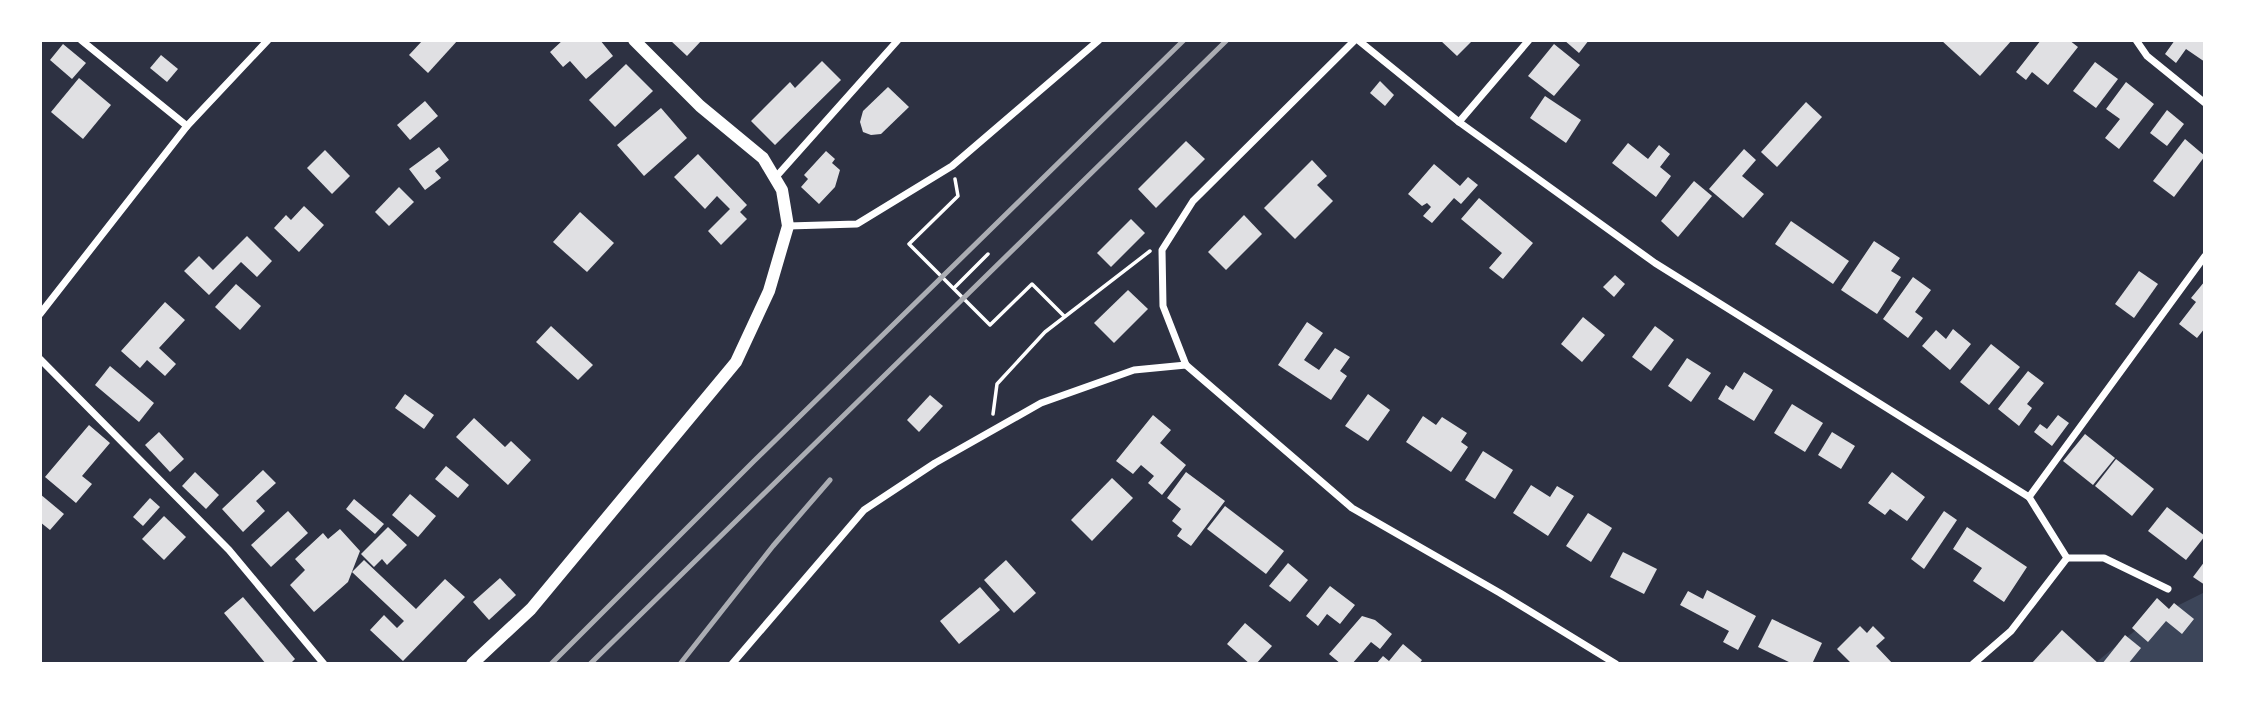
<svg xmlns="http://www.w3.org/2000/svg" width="2245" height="704" viewBox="0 0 2245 704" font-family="'Exo 2',sans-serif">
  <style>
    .green { fill: #3c4559 }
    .building { fill: #e0e0e3 }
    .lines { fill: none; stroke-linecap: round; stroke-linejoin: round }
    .path { stroke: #fff; stroke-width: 3.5 }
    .minor { stroke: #fff; stroke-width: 7 }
    .tertiary { stroke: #fff; stroke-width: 12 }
    .rail { stroke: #abadb3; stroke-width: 5 }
  </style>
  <rect width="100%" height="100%" fill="#2d3142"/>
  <!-- green -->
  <polygon class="green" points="2205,592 2205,664 2094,664 2147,621"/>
  <!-- building -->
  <g class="building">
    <polygon points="423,40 458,40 428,73 409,55"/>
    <polygon points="563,40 600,40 613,56 586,79 570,61 563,67 550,52"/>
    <polygon points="670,40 702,40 687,56"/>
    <polygon points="1440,40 1473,40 1457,56"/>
    <polygon points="1564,40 1589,40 1579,53"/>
    <polygon points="1941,40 2012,40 1980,76"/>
    <polygon points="2041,40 2069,40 2078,47 2048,85 2032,72 2026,80 2016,72"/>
    <polygon points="2175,40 2205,40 2205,62 2186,49 2176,63 2165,54"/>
    <polygon points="63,44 86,63 72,79 50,60"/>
    <polygon points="1554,44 1580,65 1554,96 1528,76"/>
    <polygon points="161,55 178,69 167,82 150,68"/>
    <polygon points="822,61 841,80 775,145 751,121 790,82 795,88"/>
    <polygon points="2095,62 2118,79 2096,108 2073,91"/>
    <polygon points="626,64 653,91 615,127 589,100"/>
    <polygon points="79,78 111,105 83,139 51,112"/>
    <polygon points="1380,81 1394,95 1385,106 1370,93"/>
    <polygon points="2126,82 2154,104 2119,149 2105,138 2120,119 2106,109"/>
    <polygon points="888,87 909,107 881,134 871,135 863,132 860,122 863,111"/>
    <polygon points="1545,96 1581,120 1566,143 1530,118"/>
    <polygon points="425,101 438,116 410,140 397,125"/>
    <polygon points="1806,102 1822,117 1777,167 1761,152"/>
    <polygon points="661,108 687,138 644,176 617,145"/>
    <polygon points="2167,110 2184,124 2167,146 2150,133"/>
    <polygon points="2185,139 2205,156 2174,197 2153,181"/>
    <polygon points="1186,141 1205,159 1156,208 1138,189"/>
    <polygon points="1628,143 1648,159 1659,145 1670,154 1660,167 1671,176 1656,197 1612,163"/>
    <polygon points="439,147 449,160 435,171 441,178 425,190 409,169"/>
    <polygon points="1744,149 1756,160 1742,176 1764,194 1743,218 1709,189"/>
    <polygon points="325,150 350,176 332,194 307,168"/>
    <polygon points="826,151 835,159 832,163 840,170 835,187 819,204 801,187 808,179 804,175"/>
    <polygon points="698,154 747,205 740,212 747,219 721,245 708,231 730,209 717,196 705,209 674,177"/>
    <polygon points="1312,160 1327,176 1317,185 1333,201 1295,239 1264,208"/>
    <polygon points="1434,164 1460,186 1468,177 1478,185 1461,204 1454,198 1432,223 1423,216 1431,207 1427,203 1422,206 1408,194"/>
    <polygon points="1694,181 1712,196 1678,237 1661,221"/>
    <polygon points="399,187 414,202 389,226 375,212"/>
    <polygon points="1479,198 1533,243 1503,279 1489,268 1502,253 1461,219"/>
    <polygon points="304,206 324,225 299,252 274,228 286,215 291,220"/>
    <polygon points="580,212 614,243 587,272 553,242"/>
    <polygon points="1244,215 1262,234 1226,270 1208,252"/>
    <polygon points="1131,219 1145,233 1111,267 1097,253"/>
    <polygon points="1791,221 1849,261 1833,284 1775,244"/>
    <polygon points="247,236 272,261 257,277 241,262 209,295 184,271 199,256 213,270"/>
    <polygon points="1874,241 1900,258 1891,271 1901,277 1877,314 1841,290"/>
    <polygon points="2139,271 2158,284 2134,318 2115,304"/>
    <polygon points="1615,275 1625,284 1614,297 1603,287"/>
    <polygon points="1913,277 1931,290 1915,312 1923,318 1908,338 1883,319"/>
    <polygon points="2205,281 2205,328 2197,338 2179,324 2196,302 2191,298"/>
    <polygon points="236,284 261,306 240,330 215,307"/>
    <polygon points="1128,290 1148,309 1114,343 1094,323"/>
    <polygon points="165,302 185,320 159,348 176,364 165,376 147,360 140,368 121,351"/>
    <polygon points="1583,317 1605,335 1582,362 1561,344"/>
    <polygon points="1307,322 1323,333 1304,360 1319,370 1335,348 1350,357 1340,371 1347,376 1331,400 1278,365"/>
    <polygon points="551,326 593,365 578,380 536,342"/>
    <polygon points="1655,326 1674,340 1651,371 1632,357"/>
    <polygon points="1953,329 1971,344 1950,370 1922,346 1936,330 1946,339"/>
    <polygon points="1991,344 2020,367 1989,405 1960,382"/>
    <polygon points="1687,358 1711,373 1691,402 1668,386"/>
    <polygon points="110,366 154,403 139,422 95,385"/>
    <polygon points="2028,371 2044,383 2027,404 2032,408 2019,426 1998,409"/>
    <polygon points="1744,372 1773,390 1754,421 1718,399 1726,385 1733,390"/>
    <polygon points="405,394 434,415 424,429 395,408"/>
    <polygon points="1368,394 1390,410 1368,441 1345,426"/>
    <polygon points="930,395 943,406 919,432 907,420"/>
    <polygon points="1792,404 1823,423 1805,452 1774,433"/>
    <polygon points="1153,415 1171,430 1160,443 1186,465 1162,495 1148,483 1154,476 1141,465 1133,474 1116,461"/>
    <polygon points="2058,415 2069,423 2052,446 2034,432 2040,424 2047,429"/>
    <polygon points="1423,416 1436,425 1442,417 1467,433 1461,442 1468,447 1451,472 1406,442"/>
    <polygon points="474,418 505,447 511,441 531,460 508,485 456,437"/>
    <polygon points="89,425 110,443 82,476 92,484 76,503 45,477"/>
    <polygon points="159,432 184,459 170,472 145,445"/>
    <polygon points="1832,432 1855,446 1841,469 1818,455"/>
    <polygon points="2085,434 2115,458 2093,485 2063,461"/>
    <polygon points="1483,451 1513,470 1495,499 1465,480"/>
    <polygon points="2116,459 2154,489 2132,516 2095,486"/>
    <polygon points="446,466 469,485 458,498 435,479"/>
    <polygon points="263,470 276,483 256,501 265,511 243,532 222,509"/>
    <polygon points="195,472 219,495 206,509 182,486"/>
    <polygon points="1186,472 1225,501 1191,546 1177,536 1182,529 1172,521 1181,509 1167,498"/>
    <polygon points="1892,472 1925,497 1907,521 1890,509 1885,515 1868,503"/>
    <polygon points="1112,478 1133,498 1092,541 1071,520"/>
    <polygon points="1531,485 1550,497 1557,486 1574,496 1548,536 1513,513"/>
    <polygon points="40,494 64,514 50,530 40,522"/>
    <polygon points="410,494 436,516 418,537 392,515"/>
    <polygon points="150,498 160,507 143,526 133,517"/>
    <polygon points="354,499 384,524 375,534 346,509"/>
    <polygon points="1225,506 1284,551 1266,574 1207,529"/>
    <polygon points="2167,507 2205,536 2186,560 2148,531"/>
    <polygon points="288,511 308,533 271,567 251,545"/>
    <polygon points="1944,511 1957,520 1924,569 1911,559"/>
    <polygon points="1588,513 1612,528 1591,562 1566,546"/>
    <polygon points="164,516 186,537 164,560 142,539"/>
    <polygon points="388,527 407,545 387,565 382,559 374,567 361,554"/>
    <polygon points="1967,527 2027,567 2004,602 1973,581 1982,568 1953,549"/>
    <polygon points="340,529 360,551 348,582 314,612 290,585 305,570 295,559 323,533 328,539"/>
    <polygon points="1623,552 1657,569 1644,594 1610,577"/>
    <polygon points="364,560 416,609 445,579 465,597 403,661 370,630 384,615 397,628 404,621 352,572"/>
    <polygon points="1006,560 1036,593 1014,613 984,580"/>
    <polygon points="2205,561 2205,585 2193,577"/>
    <polygon points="1288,563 1308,580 1290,602 1269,586"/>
    <polygon points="500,578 516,595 489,620 473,602"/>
    <polygon points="1330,586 1355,605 1340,624 1327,614 1318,626 1306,616"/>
    <polygon points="980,587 1000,610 959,644 940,621"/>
    <polygon points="1707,590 1756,616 1738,650 1723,642 1729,631 1680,605 1688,591 1703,599"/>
    <polygon points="243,597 295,659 290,664 266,664 224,613"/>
    <polygon points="2157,598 2169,609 2174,603 2194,619 2182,634 2166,621 2148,642 2132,628"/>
    <polygon points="1362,616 1375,620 1392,634 1380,649 1371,642 1352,664 1341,664 1329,654"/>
    <polygon points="1772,619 1822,643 1812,664 1793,664 1758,647"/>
    <polygon points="1245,623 1272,646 1256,664 1250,664 1227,644"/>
    <polygon points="1860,626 1867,633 1873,626 1885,638 1876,646 1893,664 1852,664 1837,649"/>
    <polygon points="2062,630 2099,664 2031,664"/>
    <polygon points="2125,635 2141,648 2128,664 2102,664"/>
    <polygon points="1403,644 1422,660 1419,664 1376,664 1383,656 1389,661"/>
  </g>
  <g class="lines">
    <!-- path -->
    <g class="path">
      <polyline points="955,179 958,196 909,244 990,325 1032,284 1064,316"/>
      <polyline points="954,288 988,254"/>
      <polyline points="993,414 997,384 1045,332 1150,251"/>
    </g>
    <!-- minor -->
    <g class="minor">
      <polyline points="81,40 187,126"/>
      <polyline points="1355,40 1193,201 1162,250 1163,306 1186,365 1352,508 1500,593 1616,664"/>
      <polyline points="1358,40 1459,122 1655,263 2029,497 2067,558 2011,631 1973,664"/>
      <polyline points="2136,40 2147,56 2205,103"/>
      <polyline points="1459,122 1529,40"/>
      <polyline points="775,178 898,40"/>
      <polyline points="788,226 857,224 952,166 1099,40"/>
      <polyline points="40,314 187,126 268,40"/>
      <polyline points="40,359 229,550 324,664"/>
      <polyline points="2029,497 2205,256"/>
      <polyline points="2067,558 2104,558 2168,589"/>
      <polyline points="732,664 864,510 935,463 1041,403 1134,370 1186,365"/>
    </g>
    <!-- tertiary -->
    <polyline class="tertiary" points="472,664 531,609 736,362 769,291 788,226 782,190 763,158 700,106 634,40"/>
    <!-- rail -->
    <g class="rail">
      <polyline points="551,664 754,461 1184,40"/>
      <polyline points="590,664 1227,40"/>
      <polyline points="680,664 773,546 830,480"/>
    </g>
  </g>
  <!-- border -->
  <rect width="2245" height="704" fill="none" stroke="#ffffff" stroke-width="84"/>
</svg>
